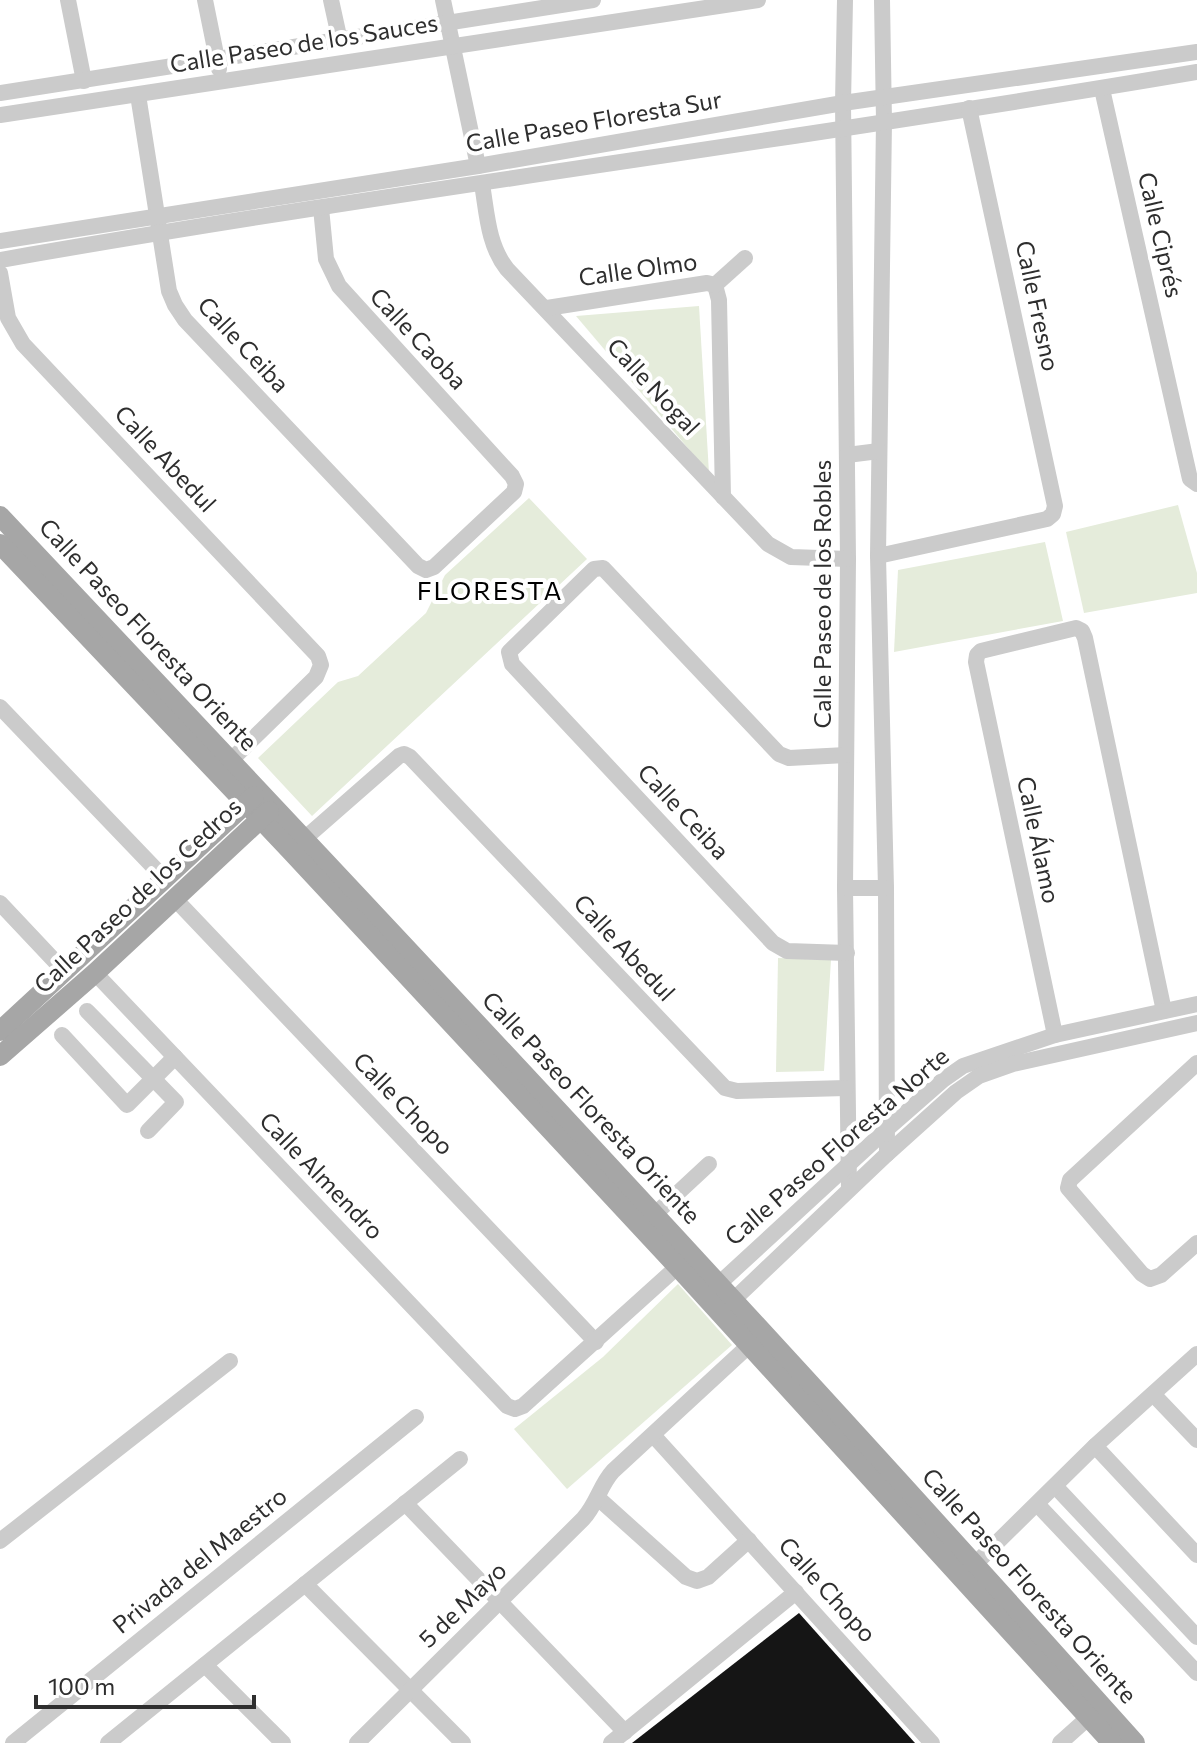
<svg xmlns="http://www.w3.org/2000/svg" width="1197" height="1743" viewBox="0 0 1197 1743" font-family="Commissioner,sans-serif">
  <style>
    .green { fill: #e5ecdb }
    .building { fill: #151515 }
    .lines { fill: none; stroke-linecap: round; stroke-linejoin: round }
    .minor { stroke: #cbcbcb; stroke-width: 16 }
    .major { stroke: #a6a6a6; stroke-width: 20 }
    .labels { text-anchor: middle; stroke-width: 8; stroke-linejoin: round; paint-order: stroke }
    .street-label { font-size: 24px; fill: #2e2e2e; stroke: #fff }
    .neighbourhood-label { font-size: 26px; letter-spacing: 2px; fill: #000; stroke: #fff }
  </style>
  <rect width="100%" height="100%" fill="#fff"/>
  <!-- green -->
  <g class="green">
    <polygon points="699,306 709,473 576,316"/>
    <polygon points="529,498 587,559 312,816 258,758 338,682 358,676 426,613 445,575"/>
    <polygon points="1178,505 1197,573 1197,593 1084,613 1066,532"/>
    <polygon points="1045,542 1063,621 894,652 898,570"/>
    <polygon points="778,958 831,960 824,1071 776,1072"/>
    <polygon points="678,1284 732,1345 567,1489 514,1429 603,1357"/>
  </g>
  <!-- building -->
  <polygon class="building" points="799,1613 915,1743 632,1743"/>
  <g class="lines">
    <!-- minor -->
    <g class="minor">
      <polyline points="68,0 84,81"/>
      <polyline points="205,0 219,69"/>
      <polyline points="331,0 340,41"/>
      <polyline points="443,0 478,166"/>
      <polyline points="845,0 843,103 848,559 845,888 849,1189"/>
      <polyline points="882,0 884,121 878,556 886,888 887,1154"/>
      <polyline points="1102,89 1190,479 1197,484"/>
      <polyline points="0,93 593,0"/>
      <polyline points="138,95 169,291 175,305 185,320 418,566 426,570 434,567 514,492 516,484 512,476 339,286 326,259 321,208"/>
      <polyline points="0,115 758,0"/>
      <path d="M482,184c5,30 6,61 25,85l261,275 23,13 57,2"/>
      <polyline points="0,241 478,166 843,103 1197,52"/>
      <path d="M0,260c398,-70 799,-120 1197,-188"/>
      <polyline points="0,273 8,318 23,344 318,656 321,665 316,677 223,768"/>
      <polyline points="715,285 719,300 723,497"/>
      <polyline points="715,285 745,258"/>
      <polyline points="547,308 707,283 715,285"/>
      <polyline points="847,455 879,451"/>
      <polyline points="878,556 1047,519 1053,514 1055,506 969,108"/>
      <polyline points="0,707 164,878"/>
      <polyline points="846,755 789,758 779,754 603,568 594,569 509,652 512,664 773,943 787,951 847,953"/>
      <polyline points="295,847 399,756 404,754 410,757 725,1088 737,1091 846,1088"/>
      <polyline points="845,888 886,888"/>
      <polyline points="175,899 596,1342"/>
      <polyline points="0,903 65,972"/>
      <polyline points="95,973 507,1406 515,1409 523,1406 686,1259"/>
      <polyline points="87,1011 176,1102 148,1131"/>
      <polyline points="62,1035 127,1105 175,1057"/>
      <polyline points="1055,1035 976,662 977,655 981,651 1076,628 1082,631 1085,638 1164,1011"/>
      <polyline points="1197,1063 1070,1180 1068,1188 1142,1274 1150,1279 1161,1275 1197,1243"/>
      <polyline points="654,1215 709,1164"/>
      <polyline points="710,1292 887,1129 943,1080 963,1066 1055,1035 1197,1004"/>
      <polyline points="726,1307 887,1154 956,1092 979,1076 1013,1064 1197,1023"/>
      <polyline points="1153,1394 1197,1440"/>
      <polyline points="653,1435 932,1743"/>
      <polyline points="1095,1446 1197,1555"/>
      <polyline points="1055,1486 1197,1637"/>
      <polyline points="598,1498 686,1577 697,1581 708,1577 749,1540"/>
      <polyline points="405,1503 625,1732"/>
      <polyline points="1037,1504 1197,1673"/>
      <polyline points="0,1541 230,1361"/>
      <polyline points="966,1573 1095,1446 1197,1354"/>
      <polyline points="305,1584 463,1743"/>
      <polyline points="205,1665 283,1743"/>
      <polyline points="13,1743 416,1417"/>
      <polyline points="108,1743 460,1459"/>
      <path d="M357,1743l226,-224c14,-15 17,-34 30,-48l143,-132"/>
      <polyline points="611,1743 796,1592"/>
      <polyline points="1060,1743 1098,1709"/>
    </g>
    <!-- major -->
    <g class="major">
      <path d="M0,516c382,405 764,811 1135,1227"/>
      <polyline points="0,544 291,851 678,1267 1112,1743"/>
      <polyline points="0,1031 254,796"/>
      <polyline points="0,1056 95,973 269,811"/>
    </g>
  </g>
  <g class="labels">
    <!-- street labels -->
    <g class="street-label">
      <text transform="translate(304 44) rotate(-9)" y="8">Calle Paseo de los Sauces</text>
      <text transform="translate(594 122) rotate(-10)" y="8">Calle Paseo Floresta Sur</text>
      <text transform="translate(1160 235) rotate(77)" y="8">Calle Ciprés</text>
      <text transform="translate(638 270) rotate(-8)" y="8">Calle Olmo</text>
      <text transform="translate(1037 306) rotate(78)" y="8">Calle Fresno</text>
      <text transform="translate(418 339) rotate(47)" y="8">Calle Caoba</text>
      <text transform="translate(243 345) rotate(47)" y="8">Calle Ceiba</text>
      <text transform="translate(653 387) rotate(47)" y="8">Calle Nogal</text>
      <text transform="translate(165 459) rotate(47)" y="8">Calle Abedul</text>
      <text transform="translate(823 594) rotate(-90)" y="8">Calle Paseo de los Robles</text>
      <text transform="translate(148 635) rotate(47)" y="8">Calle Paseo Floresta Oriente</text>
      <text transform="translate(683 812) rotate(47)" y="8">Calle Ceiba</text>
      <text transform="translate(1038 840) rotate(78)" y="8">Calle Álamo</text>
      <text transform="translate(138 896) rotate(-43)" y="8">Calle Paseo de los Cedros</text>
      <text transform="translate(624 948) rotate(47)" y="8">Calle Abedul</text>
      <text transform="translate(403 1104) rotate(46)" y="8">Calle Chopo</text>
      <text transform="translate(591 1108) rotate(47)" y="8">Calle Paseo Floresta Oriente</text>
      <text transform="translate(837 1147) rotate(-41)" y="8">Calle Paseo Floresta Norte</text>
      <text transform="translate(321 1176) rotate(46)" y="8">Calle Almendro</text>
      <text transform="translate(200 1561) rotate(-39)" y="8">Privada del Maestro</text>
      <text transform="translate(1029 1586) rotate(48)" y="8">Calle Paseo Floresta Oriente</text>
      <text transform="translate(827 1590) rotate(48)" y="8">Calle Chopo</text>
      <text transform="translate(463 1605) rotate(-44)" y="8">5 de Mayo</text>
    </g>
    <!-- neighbourhood labels -->
    <g class="neighbourhood-label">
      <text x="490" y="600">FLORESTA</text>
    </g>
  </g>
  <!-- scale -->
  <path d="M36 1695v12h218v-12" fill="none" stroke="#2e2e2e" stroke-width="4"/>
  <text x="48" y="1695" font-size="24" fill="#2e2e2e" stroke="#ffffff" stroke-width="6" paint-order="stroke">100 m</text>
</svg>
